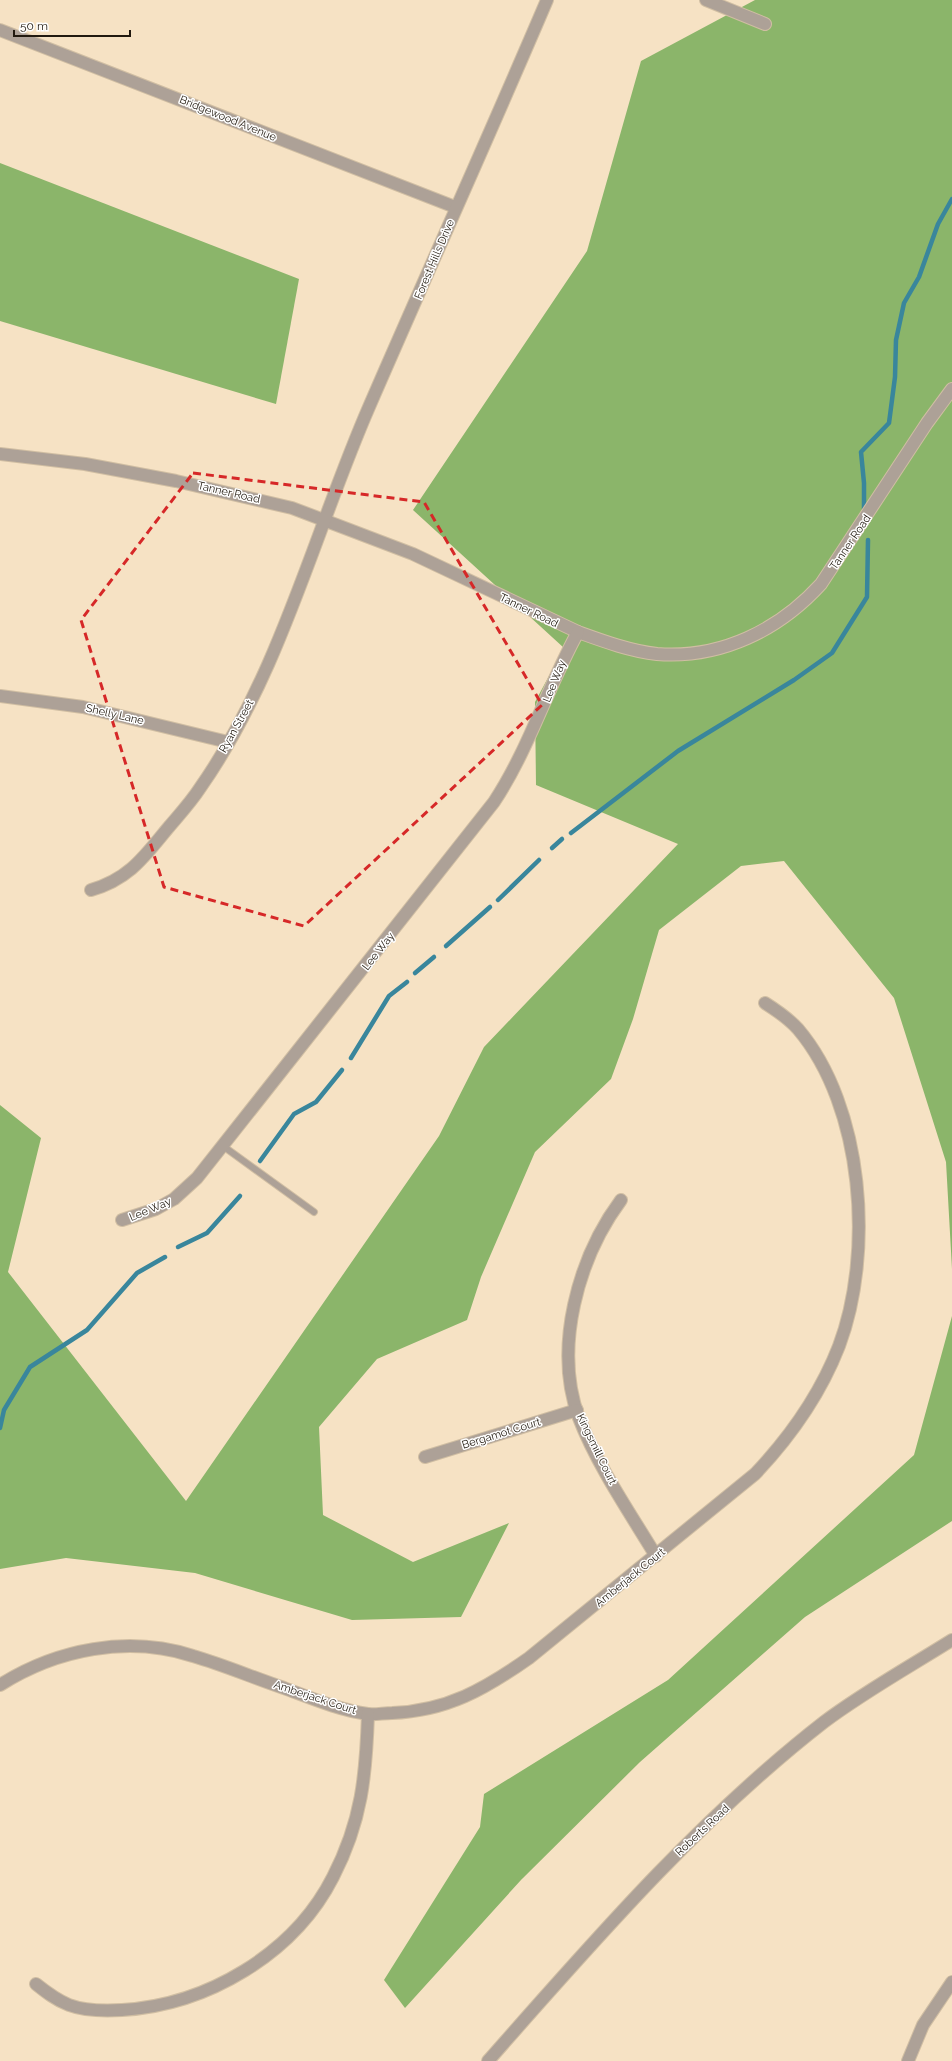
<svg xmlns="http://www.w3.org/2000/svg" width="952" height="2061" viewBox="0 0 952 2061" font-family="Raleway,sans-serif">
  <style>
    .forest { fill: #8bb56a }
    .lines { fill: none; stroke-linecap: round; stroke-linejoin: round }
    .stream { stroke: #39869c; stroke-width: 4.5 }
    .service-casing { stroke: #d0bea3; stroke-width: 8 }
    .minor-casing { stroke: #d0bea3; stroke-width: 14 }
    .service { stroke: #ada197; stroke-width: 6 }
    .minor { stroke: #ada197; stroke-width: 12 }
    .marked { fill: none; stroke: #d62828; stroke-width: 3; stroke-dasharray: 8 5; stroke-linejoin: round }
    .labels { text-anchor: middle; stroke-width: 3; stroke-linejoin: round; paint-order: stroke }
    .street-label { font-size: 11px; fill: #21190f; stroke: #fff }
  </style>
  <rect width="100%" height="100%" fill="#f6e2c4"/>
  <!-- forest -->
  <g class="forest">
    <polygon points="755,0 952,0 952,1269 946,1162 894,998 784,861 741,866 659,930 633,1019 611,1079 535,1152 481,1277 467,1320 377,1359 319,1427 323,1515 413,1562 509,1523 461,1617 352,1620 195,1573 66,1558 0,1569 0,1105 41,1138 8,1272 186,1501 439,1136 484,1047 678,844 536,785 535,702 564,648 413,510 587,251 641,61"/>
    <polygon points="0,163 299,279 276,404 0,321"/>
    <polygon points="952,1316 952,1521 805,1617 640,1762 521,1880 405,2008 384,1980 480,1827 484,1794 668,1680 914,1455"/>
  </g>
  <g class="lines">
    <!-- stream -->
    <g class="stream">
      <polyline points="864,509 864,483 861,452 889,423 895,377 896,340 904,303 919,277 938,224 952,199"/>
      <polyline points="571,833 678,751 794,680 832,653 867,597 868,540"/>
      <polyline points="552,848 562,839"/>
      <polyline points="498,900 539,860"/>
      <polyline points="446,946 490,907"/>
      <polyline points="415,973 434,957"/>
      <polyline points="351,1058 389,996 407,982"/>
      <polyline points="260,1161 294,1114 316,1102 342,1070"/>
      <polyline points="178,1247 207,1233 240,1196"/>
      <polyline points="0,1428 4,1410 30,1367 87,1330 137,1273 165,1257"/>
    </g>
    <defs>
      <polyline id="service" points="223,1146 314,1212"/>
      <g id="minor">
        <polyline points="706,0 765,24"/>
        <polyline points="0,30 455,207"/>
        <path d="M0,454l85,10 91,17 116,27 121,46 165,78c25,9 52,19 79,22 64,5 122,-24 164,-70l106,-161 25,-34"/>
        <polyline points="0,696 83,707 228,742"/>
        <path d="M91,890c38,-11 53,-33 77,-62 11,-13 23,-26 32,-40 80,-114 114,-255 169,-381 59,-136 120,-271 178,-407"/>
        <path d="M621,1200c-43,58 -68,148 -42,218 18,47 51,95 77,138"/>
        <path d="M122,1220l34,-11 18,-10 23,-21 297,-376c35,-53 53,-114 84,-170"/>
        <polyline points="425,1457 577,1410"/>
        <path d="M0,1685c57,-36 128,-50 193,-29 31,9 61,22 91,32 27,10 55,22 84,26 7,1 16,-1 24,-1 55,-2 93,-24 137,-55l226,-184c36,-38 65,-79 84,-128 35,-93 25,-239 -41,-317 -9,-10 -22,-19 -33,-26"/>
        <path d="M36,1984c10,8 20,16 33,21 16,6 36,6 53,5 85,-5 172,-56 211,-133 29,-56 33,-102 35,-163"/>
        <path d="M488,2061c105,-119 210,-241 336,-339 40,-30 85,-55 128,-82"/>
        <polyline points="908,2061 923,2025 952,1982"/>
      </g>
    </defs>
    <!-- service casing -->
    <use href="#service" class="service-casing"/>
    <!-- minor casing -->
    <use href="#minor" class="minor-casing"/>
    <!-- service -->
    <use href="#service" class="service"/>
    <!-- minor -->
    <use href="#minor" class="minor"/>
  </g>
  <!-- marked area -->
  <path class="marked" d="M193,473l231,29 118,203 -238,221 -140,-39 -83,-267z"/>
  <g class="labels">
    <!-- street labels -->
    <g class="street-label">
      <text transform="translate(228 118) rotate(22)" y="4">Bridgewood Avenue</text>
      <text transform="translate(434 259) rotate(-67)" y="4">Forest Hills Drive</text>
      <text transform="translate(229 492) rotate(13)" y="4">Tanner Road</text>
      <text transform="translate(850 542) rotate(-56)" y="4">Tanner Road</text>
      <text transform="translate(529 610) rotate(26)" y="4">Tanner Road</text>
      <text transform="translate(554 681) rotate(-68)" y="4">Lee Way</text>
      <text transform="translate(115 714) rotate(13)" y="4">Shelly Lane</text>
      <text transform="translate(236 726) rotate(-61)" y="4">Ryan Street</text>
      <text transform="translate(378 951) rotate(-52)" y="4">Lee Way</text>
      <text transform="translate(150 1209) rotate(-23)" y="4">Lee Way</text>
      <text transform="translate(501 1433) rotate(-17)" y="4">Bergamot Court</text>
      <text transform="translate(597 1449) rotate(64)" y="4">Kingsmill Court</text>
      <text transform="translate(630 1577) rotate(-39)" y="4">Amberjack Court</text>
      <text transform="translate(315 1697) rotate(18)" y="4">Amberjack Court</text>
      <text transform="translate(702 1830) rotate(-43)" y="4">Roberts Road</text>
    </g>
  </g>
  <!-- scale -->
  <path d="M14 30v6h116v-6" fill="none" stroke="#21190f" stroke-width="2"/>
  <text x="20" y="30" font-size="12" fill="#21190f" stroke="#ffffff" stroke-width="3" paint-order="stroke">50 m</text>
</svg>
